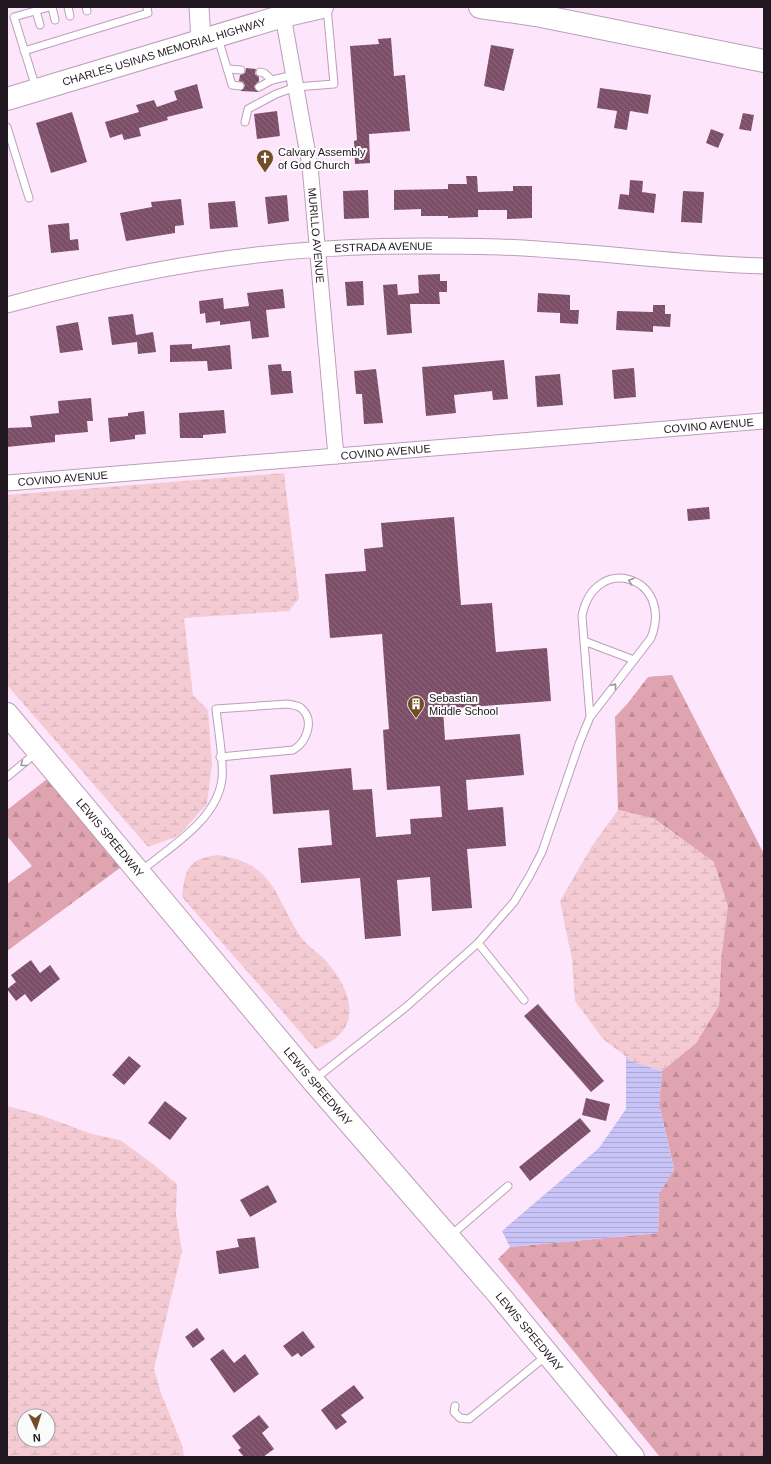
<svg xmlns="http://www.w3.org/2000/svg" width="771" height="1464" viewBox="0 0 771 1464" font-family="Helvetica,sans-serif">
  <style>
    .forest { fill: url(#forest-firs) }
    .wetland { fill: url(#wetland-marsh); fill-rule: evenodd }
    .water { fill: url(#water-rules) }
    .building { fill: url(#building-back-hatch) }
    .lines { fill: none; stroke-linecap: round; stroke-linejoin: round }
    .service-casing { stroke: #bb9fba; stroke-width: 9 }
    .minor-casing { stroke: #bb9fba; stroke-width: 17 }
    .tertiary-casing { stroke: #bb9fba; stroke-width: 21 }
    .primary-casing { stroke: #bb9fba; stroke-width: 24 }
    .trunk-casing { stroke: #bb9fba; stroke-width: 24 }
    .service { stroke: #fff; stroke-width: 7 }
    .minor { stroke: #fff; stroke-width: 15 }
    .tertiary { stroke: #fff; stroke-width: 19 }
    .primary { stroke: #fff; stroke-width: 22 }
    .trunk { stroke: #fff; stroke-width: 22 }
    .oneway { stroke: #9b979b }
    .labels { text-anchor: middle; stroke-width: 4; stroke-linejoin: round; paint-order: stroke }
    .street-label { font-size: 11px; fill: #211721; stroke: #fbfbfb }
    .poi-label { font-size: 11px; fill: #211721; stroke: #fbfbfb; text-anchor: start }
  </style>
  <defs>
    <pattern id="forest-firs" width="22" height="20" patternUnits="userSpaceOnUse"><rect width="22" height="20" fill="#dfa4af"/><path d="M5 1l3.5 6h-7zM16 11l3.5 6h-7z" fill="#bf8c96"/></pattern>
    <pattern id="wetland-marsh" width="20" height="14" patternUnits="userSpaceOnUse"><rect width="20" height="14" fill="#f4cbd2"/><path d="M1 5h8M5 5V1M11 12h8M15 12V8" fill="none" stroke="#d1aeb4"/></pattern>
    <pattern id="water-rules" width="6" height="5" patternUnits="userSpaceOnUse"><rect width="6" height="5" fill="#c9c4f7"/><path d="M0 2.5h6" fill="none" stroke="#aca8d3"/></pattern>
    <pattern id="building-back-hatch" width="6" height="6" patternUnits="userSpaceOnUse"><rect width="6" height="6" fill="#7d4e67"/><path d="M-1 5l2 2M0 0l6 6M5-1l2 2" fill="none" stroke="#8d697c"/></pattern>
  </defs>
  <rect width="100%" height="100%" fill="#fde5fc"/>
  <!-- forest -->
  <g class="forest">
    <polygon points="672,675 764,854 764,1457 660,1457 498,1259 510,1247 658,1233 659,1194 674,1169 659,1104 662,1071 696,1043 719,1005 721,960 655,819 618,810 615,717 628,703 648,677"/>
    <polygon points="51,776 124,865 7,951 7,884 32,866 7,836 7,810"/>
  </g>
  <!-- wetland -->
  <g class="wetland">
    <polygon points="284,473 299,598 289,611 184,618 193,695 208,710 212,764 207,804 178,836 148,847 7,685 7,495"/>
    <polygon points="618,810 655,819 714,862 728,906 721,960 719,1005 696,1043 662,1071 633,1062 603,1039 575,1001 572,959 560,901 592,846"/>
    <path d="M218,855c57,9 56,40 82,81 7,10 19,17 27,26 28,33 36,70 -12,87l-133,-152c3,-29 6,-38 36,-42z"/>
    <path d="M7,1106l33,9 52,19 28,6 33,24 24,20 -1,31 6,36 -28,118 7,24 21,52 2,12h-177zM24,1416h24v24h-24z"/>
  </g>
  <!-- water -->
  <polygon class="water" points="626,1057 633,1062 662,1071 659,1104 674,1169 659,1194 658,1233 510,1247 502,1231 599,1148 626,1109"/>
  <!-- building -->
  <g class="building">
    <polygon points="391,38 394,76 405,75 410,131 369,134 370,163 355,164 354,141 357,140 350,46 379,44 378,39"/>
    <polygon points="491,45 514,49 504,91 484,86"/>
    <polygon points="246,68 256,69 255,74 259,77 259,81 254,87 259,92 240,91 245,86 243,82 239,81 240,75 245,73"/>
    <polygon points="197,84 203,108 167,117 168,120 139,128 141,136 124,140 122,134 110,138 105,122 139,112 136,105 154,100 157,107 177,100 174,91"/>
    <polygon points="600,88 651,95 648,114 630,111 627,130 614,128 617,111 597,108"/>
    <polygon points="277,111 280,136 257,139 254,114"/>
    <polygon points="72,112 87,162 51,173 36,123"/>
    <polygon points="743,113 754,115 751,131 739,129"/>
    <polygon points="711,129 724,134 718,148 706,143"/>
    <polygon points="466,176 477,176 478,192 513,191 513,186 532,186 532,218 507,219 507,210 478,210 478,217 448,218 448,216 421,216 421,209 394,210 394,190 448,189 448,184 467,184"/>
    <polygon points="630,180 643,181 642,192 656,194 654,213 618,209 620,194 629,195"/>
    <polygon points="368,190 369,218 344,219 343,191"/>
    <polygon points="683,191 704,192 702,223 681,222"/>
    <polygon points="287,195 289,221 268,224 265,197"/>
    <polygon points="181,199 184,225 175,226 175,233 126,241 120,213 152,207 151,202"/>
    <polygon points="235,201 238,227 210,229 208,203"/>
    <polygon points="69,223 70,240 78,239 79,250 51,253 48,225"/>
    <polygon points="440,274 440,281 447,281 447,292 439,292 440,304 410,304 412,333 387,335 383,285 397,284 398,295 419,293 418,275"/>
    <polygon points="363,281 364,305 347,306 345,282"/>
    <polygon points="283,289 285,308 266,310 269,337 252,339 250,321 220,325 220,321 206,323 205,313 200,314 199,301 223,298 224,309 249,306 247,293"/>
    <polygon points="538,293 570,295 570,310 579,310 578,324 560,323 560,313 537,312"/>
    <polygon points="653,305 665,305 665,314 671,314 670,327 653,326 653,332 616,330 617,311 653,312"/>
    <polygon points="133,314 136,335 153,332 156,352 138,354 137,342 112,345 108,317"/>
    <polygon points="78,322 83,350 60,353 56,326"/>
    <polygon points="192,344 192,349 230,345 232,369 208,371 207,361 170,362 170,345"/>
    <polygon points="504,360 508,399 493,400 492,391 454,395 456,413 426,416 422,367"/>
    <polygon points="281,364 282,371 291,371 293,393 271,395 268,365"/>
    <polygon points="634,368 636,397 614,399 612,370"/>
    <polygon points="376,369 383,423 364,424 362,394 356,394 354,371"/>
    <polygon points="560,374 563,405 537,407 535,376"/>
    <polygon points="91,398 93,421 87,421 88,432 55,435 55,442 7,447 7,428 32,427 30,416 59,413 58,401"/>
    <polygon points="224,410 226,433 203,435 203,438 180,438 179,413"/>
    <polygon points="144,411 146,434 135,435 135,439 110,442 108,418 128,416 128,413"/>
    <polygon points="709,507 710,519 688,521 687,509"/>
    <polygon points="454,517 461,605 492,603 496,652 547,648 551,701 443,709 445,740 520,734 524,775 466,780 468,810 503,807 506,846 467,849 472,908 432,911 430,877 397,880 401,936 365,939 360,878 301,883 298,848 332,845 329,810 273,814 270,775 351,768 353,790 372,789 376,837 411,834 410,819 442,817 440,786 387,790 383,730 389,729 382,634 330,638 325,574 366,571 364,549 383,547 381,523"/>
    <polygon points="31,960 40,973 50,965 60,979 31,1002 25,994 16,1001 7,989 16,982 11,975"/>
    <polygon points="538,1004 604,1081 591,1092 524,1016"/>
    <polygon points="129,1056 141,1066 124,1085 112,1075"/>
    <polygon points="586,1098 610,1104 606,1121 582,1115"/>
    <polygon points="165,1101 187,1118 170,1140 148,1123"/>
    <polygon points="580,1118 591,1131 530,1181 519,1167"/>
    <polygon points="268,1185 277,1202 250,1217 240,1200"/>
    <polygon points="255,1237 259,1268 219,1274 216,1251 239,1247 237,1239"/>
    <polygon points="197,1328 205,1339 193,1348 185,1337"/>
    <polygon points="303,1331 315,1347 301,1357 298,1353 292,1357 283,1346"/>
    <polygon points="223,1349 234,1363 245,1354 259,1374 234,1393 210,1359"/>
    <polygon points="354,1385 364,1398 341,1415 347,1422 336,1430 321,1410"/>
    <polygon points="259,1415 269,1427 262,1433 274,1449 263,1457 244,1457 238,1450 241,1448 232,1436"/>
  </g>
  <g class="lines">
    <defs>
      <g id="service">
        <polyline points="52,7 55,20"/>
        <polyline points="68,7 70,16"/>
        <polyline points="86,7 87,11"/>
        <polyline points="36,11 40,25"/>
        <polyline points="218,38 232,85 240,86"/>
        <polyline points="24,51 148,13 147,7"/>
        <polyline points="228,69 241,70"/>
        <polyline points="260,72 264,73 272,80"/>
        <polyline points="259,87 272,80 294,75"/>
        <polyline points="36,88 14,17 49,7"/>
        <polyline points="245,122 248,109 276,94 296,87 334,84 327,7"/>
        <polyline points="7,127 29,198"/>
        <polyline points="584,641 634,660"/>
        <polyline points="7,777 36,753"/>
        <path d="M141,871c29,-24 76,-51 81,-92 2,-18 -4,-51 -6,-70l71,-5c5,1 11,1 15,5 13,12 4,34 -9,41l-73,7"/>
        <polyline points="478,943 524,1000"/>
        <path d="M315,1079l91,-72 72,-64 36,-41 15,-25 13,-25 37,-108 11,-27 61,-79c24,-62 -57,-86 -69,-22l8,101"/>
        <polyline points="450,1236 508,1186"/>
        <polyline points="455,1406 454,1412 460,1418 469,1419 546,1356"/>
      </g>
      <g id="minor">
        <path id="s1" d="M283,16l27,150 26,290"/>
        <path id="s2" d="M7,305c85,-23 172,-42 259,-51 78,-9 156,-9 234,-7 88,3 176,17 264,19"/>
        <path id="s3" d="M7,483l757,-62"/>
      </g>
      <polyline id="tertiary" points="199,7 201,41"/>
      <g id="primary">
        <path id="s4" d="M7,714l306,367 186,214 134,162"/>
      </g>
      <g id="trunk">
        <polyline points="480,7 536,15 764,61"/>
        <path id="s5" d="M7,99l276,-83 39,-9"/>
      </g>
    </defs>
    <!-- service casing -->
    <use href="#service" class="service-casing"/>
    <!-- minor casing -->
    <use href="#minor" class="minor-casing"/>
    <!-- tertiary casing -->
    <use href="#tertiary" class="tertiary-casing"/>
    <!-- primary casing -->
    <use href="#primary" class="primary-casing"/>
    <!-- trunk casing -->
    <use href="#trunk" class="trunk-casing"/>
    <!-- service -->
    <use href="#service" class="service"/>
    <!-- minor -->
    <use href="#minor" class="minor"/>
    <!-- tertiary -->
    <use href="#tertiary" class="tertiary"/>
    <!-- primary -->
    <use href="#primary" class="primary"/>
    <!-- trunk -->
    <use href="#trunk" class="trunk"/>
  </g>
  <!-- one-way arrows -->
  <defs><path id="oneway-chevron" d="M-2-3.5L2.5 0L-2 3.5" fill="none" stroke-width="1.6" stroke-linecap="round" stroke-linejoin="round"/></defs>
  <g class="oneway">
    <use href="#oneway-chevron" transform="translate(631 581) rotate(-161)"/>
    <use href="#oneway-chevron" transform="translate(614 686) rotate(-52)"/>
    <use href="#oneway-chevron" transform="translate(23 764) rotate(141)"/>
  </g>
  <!-- icons -->
  <defs>
    <symbol id="church-pin" viewBox="-11 -11 22 30"><path d="M0 17L-7.5 6A9.5 9.5 0 1 1 7.5 6Z" fill="#724d28" stroke="#fbfbfb"/><path d="M-1.2-6h2.4v3.5h3.3v2.4h-3.3V6h-2.4V-.1h-3.3v-2.4h3.3Z" fill="#fff"/></symbol>
    <symbol id="building-pin" viewBox="-11 -11 22 30"><path d="M0 17L-7.5 6A9.5 9.5 0 1 1 7.5 6Z" fill="#724d28" stroke="#fbfbfb"/><path d="M-4-6H4V6H1V3H-1V6H-4ZM-2.5-4.3h1.7v1.8h-1.7ZM.8-4.3h1.7v1.8H.8ZM-2.5-1h1.7V.8h-1.7ZM.8-1h1.7V.8H.8Z" fill="#fff"/></symbol>
  </defs>
  <g fill-rule="evenodd">
    <use href="#church-pin" x="255" y="148" width="20" height="27"/>
    <use href="#building-pin" x="406" y="694" width="20" height="27"/>
  </g>
  <g class="labels">
    <!-- street labels -->
    <g class="street-label">
      <text dy="4" stroke="none"><textPath href="#s5" startOffset="164">CHARLES USINAS MEMORIAL HIGHWAY</textPath></text>
      <text dy="4" stroke="none"><textPath href="#s1" startOffset="222">MURILLO AVENUE</textPath></text>
      <text dy="4" stroke="none"><textPath href="#s2" startOffset="382">ESTRADA AVENUE</textPath></text>
      <text dy="4" stroke="none"><textPath href="#s3" startOffset="704">COVINO AVENUE</textPath></text>
      <text dy="4" stroke="none"><textPath href="#s3" startOffset="380">COVINO AVENUE</textPath></text>
      <text dy="4" stroke="none"><textPath href="#s3" startOffset="56">COVINO AVENUE</textPath></text>
      <text dy="4" stroke="none"><textPath href="#s4" startOffset="161">LEWIS SPEEDWAY</textPath></text>
      <text dy="4" stroke="none"><textPath href="#s4" startOffset="485">LEWIS SPEEDWAY</textPath></text>
      <text dy="4" stroke="none"><textPath href="#s4" startOffset="809">LEWIS SPEEDWAY</textPath></text>
    </g>
    <!-- poi labels -->
    <g class="poi-label">
      <text x="278" y="156">Calvary Assembly<tspan x="278" dy="13">of God Church</tspan></text>
      <text x="429" y="702">Sebastian<tspan x="429" dy="13">Middle School</tspan></text>
    </g>
  </g>
  <!-- border -->
  <rect width="771" height="1464" fill="none" stroke="#211721" stroke-width="16"/>
  <!-- north arrow -->
  <g transform="translate(36 1428) rotate(176)"><circle r="19" fill="#fbfbfb" stroke="#a4a0a4"/>
  <path d="M0-3L7 15L0 10L-7 15Z" fill="#724d28"/>
  <text y="-6" font-size="11" font-weight="bold" text-anchor="middle" fill="#211721">N</text>
  </g>
</svg>
